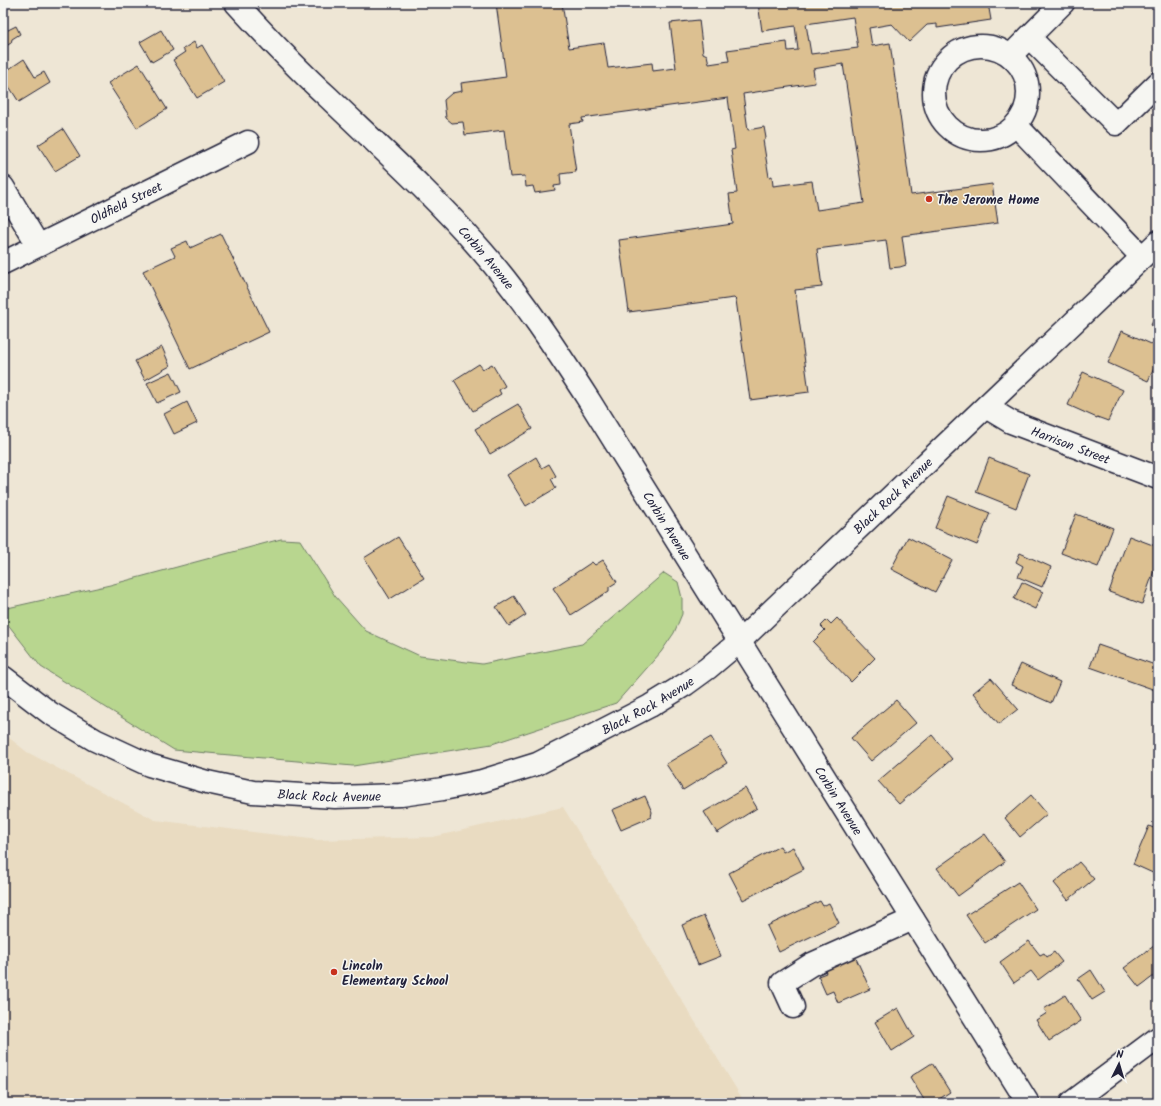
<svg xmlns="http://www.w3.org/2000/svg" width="1161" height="1106" viewBox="0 0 1161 1106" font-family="Kalam,sans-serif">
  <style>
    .built { fill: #e9dbc1 }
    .green { fill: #b8d68f; stroke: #6d7c65 }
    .building { fill: #dcc091; stroke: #22223b; fill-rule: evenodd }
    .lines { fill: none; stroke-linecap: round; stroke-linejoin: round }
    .minor-casing { stroke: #22223b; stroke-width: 25 }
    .major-casing { stroke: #22223b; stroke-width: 25 }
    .minor { stroke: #f6f6f2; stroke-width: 22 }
    .major { stroke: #f6f6f2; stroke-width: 22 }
    .poi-dot { fill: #c8321e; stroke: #f6f6f2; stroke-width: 1.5 }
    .labels { text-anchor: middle; stroke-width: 3; stroke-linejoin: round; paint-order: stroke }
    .poi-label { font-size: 13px; font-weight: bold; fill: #22223b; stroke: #f6f6f2; text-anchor: start }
    .street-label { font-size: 13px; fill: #22223b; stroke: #f6f6f2 }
  </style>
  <rect width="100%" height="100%" fill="#eee6d5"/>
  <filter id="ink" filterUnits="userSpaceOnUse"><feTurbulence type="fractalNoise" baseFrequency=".025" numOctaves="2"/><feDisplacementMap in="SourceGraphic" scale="8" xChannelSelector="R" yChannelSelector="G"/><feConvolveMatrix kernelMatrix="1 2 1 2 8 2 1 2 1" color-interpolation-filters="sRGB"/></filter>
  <g filter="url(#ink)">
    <!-- built -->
    <polygon class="built" points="3,733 27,752 155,820 318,840 433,837 563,807 745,1103 3,1103"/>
    <!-- green -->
    <polygon class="green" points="281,539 300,540 335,596 366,631 420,656 482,664 582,644 664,573 678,582 682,598 682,614 674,633 661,652 616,703 492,744 353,766 174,750 41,667 3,618 3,609 110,585"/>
    <!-- building -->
    <g class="building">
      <path d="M496,3h66l7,45 35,-5 4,25 44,-5 1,8 23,-3 -6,-45 29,-3 4,33 4,2 2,9 20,-3 -2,-11 60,-8 1,9 10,-1 -3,-24 -33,5 -4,-28h230l3,17 -54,8v-4l-10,1 -18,17 -17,-18 -23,4 3,18 18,-3 21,152 81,-11 6,39 -96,13 4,29 -6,2 -10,1 -4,-28 -69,9 5,38 -27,3 14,102 -59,8 -14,-100 -2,-2 -105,14 -10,-72 114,-16 -4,-30 8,-1 -6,-43 4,-1 -7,-51 -146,20 1,4 -14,2 7,48 -16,2 1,11 -7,1 1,4 -20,3 -2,-7 -7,1 -1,-11 -15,1 -6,-47 -39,5 -2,-13 -11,1 -6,-5 -2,-18 8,-7 10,-2 -1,-8 45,-6zM853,17l5,31 -47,6 -5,-30zM843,64l21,139 -47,7 -5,-29 -39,5 -1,-10 -3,1 -6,-37 3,-2 -2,-11 -16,3 -5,-36 72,-11 -2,-14z"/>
      <polygon points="3,26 6,31 16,26 20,34 12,39 11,43 3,48"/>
      <polygon points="161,30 173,50 152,62 140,42"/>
      <polygon points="194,42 197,48 202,45 224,82 197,98 173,60 185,52 183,49"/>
      <polygon points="24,59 35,77 44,72 50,83 19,102 3,77 3,73"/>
      <polygon points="139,64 167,109 137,128 108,83"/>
      <polygon points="63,129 80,156 55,171 38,145"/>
      <polygon points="221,234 269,332 190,369 143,271 175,256 171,248 187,241 190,248"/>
      <polygon points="1158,311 1158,328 1151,325"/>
      <polygon points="1122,331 1158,347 1158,360 1148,381 1108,363"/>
      <polygon points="162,347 170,366 145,380 135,361"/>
      <polygon points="479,364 483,369 492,364 505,386 499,390 501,394 473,411 454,380"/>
      <polygon points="171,372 181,392 157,403 147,383"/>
      <polygon points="1083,372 1123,390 1108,421 1097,417 1097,418 1068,405"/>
      <polygon points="187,402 197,423 174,434 164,414"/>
      <polygon points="518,404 532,429 490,454 475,429"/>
      <polygon points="536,457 542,468 549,464 556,476 551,479 556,488 526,506 507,475"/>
      <polygon points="989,458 1029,474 1016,508 976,492"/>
      <polygon points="948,496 990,513 977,545 935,528"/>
      <polygon points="1076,514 1113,528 1098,567 1061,553"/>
      <polygon points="1129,536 1158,547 1158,560 1142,604 1109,592"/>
      <polygon points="398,537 424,578 390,599 364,558"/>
      <polygon points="908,537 952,560 935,592 891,569"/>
      <polygon points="1020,553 1051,567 1042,587 1018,577 1023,566 1016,562"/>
      <polygon points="603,560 617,582 609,587 609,591 571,615 553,588 592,562 595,565"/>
      <polygon points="1022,582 1043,592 1035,609 1014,599"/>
      <polygon points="514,596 526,615 509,626 496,607"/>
      <polygon points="837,618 875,658 851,682 813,642 825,630 821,626 827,620 831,624"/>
      <polygon points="1098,645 1158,666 1158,691 1090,667"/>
      <polygon points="1021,664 1060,682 1051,703 1011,685"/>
      <polygon points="991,678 1018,709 999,724 973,693"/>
      <polygon points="896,700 916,723 871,761 851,738"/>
      <polygon points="932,735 952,759 899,804 878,781"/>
      <polygon points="711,737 727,763 683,790 666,764"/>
      <polygon points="745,788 757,808 717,833 704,812"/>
      <polygon points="1031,795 1047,814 1020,837 1005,818"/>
      <polygon points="645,796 652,812 651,817 621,830 612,810"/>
      <polygon points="1149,826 1158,830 1158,867 1155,874 1133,864"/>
      <polygon points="985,834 1005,862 958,896 937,868"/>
      <polygon points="780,846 783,852 793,847 804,869 743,900 729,873"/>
      <polygon points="1079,862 1094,879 1068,900 1054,883"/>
      <polygon points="1018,882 1036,909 985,943 966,915"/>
      <polygon points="820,901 823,906 829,903 839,923 779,952 767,926"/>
      <polygon points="704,916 721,956 698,965 682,925"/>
      <polygon points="1029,941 1040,955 1044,953 1047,957 1054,952 1062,962 1038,980 1031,971 1014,983 1000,962"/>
      <polygon points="1158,943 1158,973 1139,987 1124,968"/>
      <polygon points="854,954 870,989 838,1003 833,991 826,994 818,976 826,973 823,967"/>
      <polygon points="1091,970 1105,992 1092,1000 1078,979"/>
      <polygon points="1065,995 1081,1021 1049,1041 1036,1020 1047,1013 1044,1009"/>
      <polygon points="898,1008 914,1037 892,1051 875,1022"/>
      <polygon points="932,1063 950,1092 933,1103 926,1103 910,1077"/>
    </g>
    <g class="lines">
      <defs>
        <g id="minor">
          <polyline points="1029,37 1116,124 1158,83"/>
          <circle cx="981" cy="93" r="47"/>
          <polyline points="1018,48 1063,3"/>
          <polyline points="1016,125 1142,257"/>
          <polyline points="3,187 38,245"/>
          <path id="s1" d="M3,263l245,-121"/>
          <path id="s2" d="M986,407l25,15 147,56"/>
          <path id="s3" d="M3,677l47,36 45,27 54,25 58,17 46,10 82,5 66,-2 42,-6 39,-8 55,-17 80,-41 33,-17 36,-22 22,-16 32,-27 45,-43 373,-356"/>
          <polyline points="793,1007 782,983 812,964 913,919"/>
          <polyline points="1071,1103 1158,1038"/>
        </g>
        <g id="major">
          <path id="s4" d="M236,3c30,33 60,65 93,95 51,49 105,98 152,152 41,47 75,99 109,152l438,701"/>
        </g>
      </defs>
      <!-- minor casing -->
      <use href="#minor" class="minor-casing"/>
      <!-- major casing -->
      <use href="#major" class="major-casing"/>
      <!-- minor -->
      <use href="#minor" class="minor"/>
      <!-- major -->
      <use href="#major" class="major"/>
    </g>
  </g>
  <!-- markers -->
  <g class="poi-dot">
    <circle cx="929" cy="199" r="4"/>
    <circle cx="334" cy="972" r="4"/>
  </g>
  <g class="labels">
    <!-- poi labels -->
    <g class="poi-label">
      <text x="937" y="204">The Jerome Home</text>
      <text x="342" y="970">Lincoln<tspan x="342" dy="15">Elementary School</tspan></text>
    </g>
    <!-- street labels -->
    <g class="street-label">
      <text dy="5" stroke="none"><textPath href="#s1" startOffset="137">Oldfield Street</textPath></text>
      <text dy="5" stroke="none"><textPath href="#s4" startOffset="357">Corbin Avenue</textPath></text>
      <text dy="5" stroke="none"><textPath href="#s2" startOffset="93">Harrison Street</textPath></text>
      <text dy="5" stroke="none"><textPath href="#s3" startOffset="1016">Black Rock Avenue</textPath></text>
      <text dy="5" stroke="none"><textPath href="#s4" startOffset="681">Corbin Avenue</textPath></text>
      <text dy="5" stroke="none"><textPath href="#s3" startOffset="692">Black Rock Avenue</textPath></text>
      <text dy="5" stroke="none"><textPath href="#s3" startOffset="355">Black Rock Avenue</textPath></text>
      <text dy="5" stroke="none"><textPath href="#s4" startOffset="1005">Corbin Avenue</textPath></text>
    </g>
  </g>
  <!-- margin -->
  <rect width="1161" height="1106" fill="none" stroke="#f6f6f2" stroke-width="16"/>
  <rect x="8" y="8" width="1145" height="1090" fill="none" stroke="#22223b" stroke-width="1.5" filter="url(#ink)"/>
  <!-- north arrow -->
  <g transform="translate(1119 1064) rotate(5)" stroke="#f6f6f2" stroke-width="3" paint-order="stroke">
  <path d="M0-3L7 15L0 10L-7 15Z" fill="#22223b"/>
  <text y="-6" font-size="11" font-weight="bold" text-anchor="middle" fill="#22223b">N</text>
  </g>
</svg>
